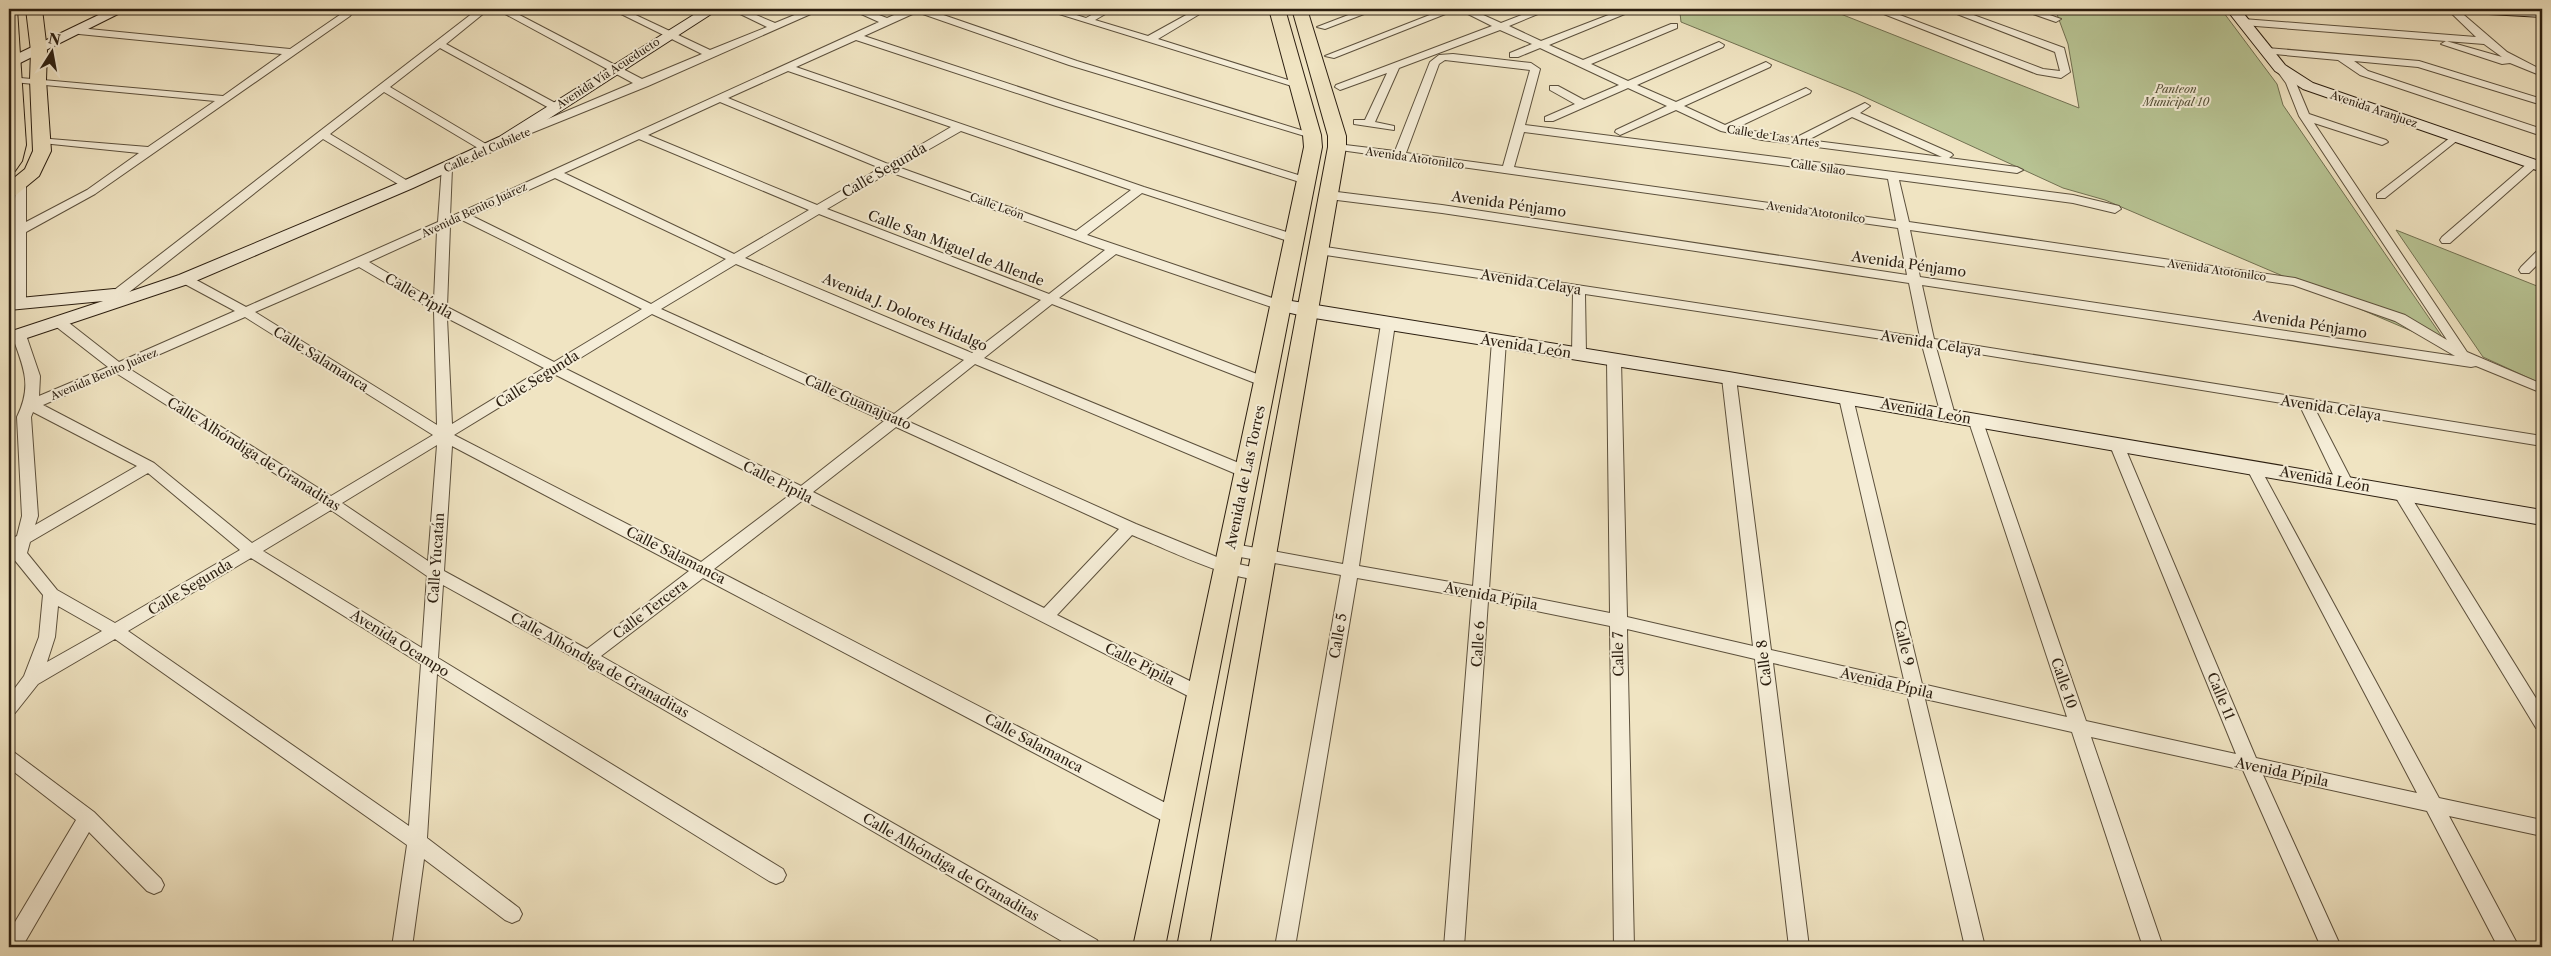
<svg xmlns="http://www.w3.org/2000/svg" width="2551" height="956" viewBox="0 0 2551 956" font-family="'Libre Caslon Text',serif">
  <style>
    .green { fill: #b8c494; stroke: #727152 }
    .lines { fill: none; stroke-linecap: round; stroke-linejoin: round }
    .street-casing { stroke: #5c503c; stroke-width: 2 }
    .secondary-casing { stroke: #2b1e10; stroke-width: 2 }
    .primary-casing { stroke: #2b1e10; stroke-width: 2 }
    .street { fill: #f5edd7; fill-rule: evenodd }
    .secondary { fill: #f5edd7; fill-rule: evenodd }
    .primary { fill: #f0e4c2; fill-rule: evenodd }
    .labels { text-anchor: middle; stroke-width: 4; stroke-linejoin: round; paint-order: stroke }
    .far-street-label { font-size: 11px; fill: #2b1e10; stroke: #f5edd7 }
    .far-park-label { font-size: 11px; font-style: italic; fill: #555038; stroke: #f5edd7 }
    .street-label { font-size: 14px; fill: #2b1e10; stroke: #f5edd7 }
  </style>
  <rect width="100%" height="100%" fill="#f0e4c2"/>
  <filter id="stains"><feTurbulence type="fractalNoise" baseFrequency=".004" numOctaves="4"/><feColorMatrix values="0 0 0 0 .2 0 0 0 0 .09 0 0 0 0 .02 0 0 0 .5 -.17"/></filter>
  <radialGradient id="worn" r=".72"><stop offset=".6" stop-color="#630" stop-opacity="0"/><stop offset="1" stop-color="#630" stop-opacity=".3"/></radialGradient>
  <!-- green -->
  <g class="green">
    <polygon points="1669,9 1828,9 2079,108 2068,44 2055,9 2221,9 2277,84 2283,105 2449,347 2105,200 2063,188 1856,93 1681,22 1680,13"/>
    <polygon points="2396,230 2542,288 2542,384 2483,357"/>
  </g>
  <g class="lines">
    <defs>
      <g id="street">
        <polygon points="340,9 352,9 354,11 350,16 95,194 26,232 26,303 25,306 15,306 14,303 13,231 16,182 20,181 26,184 26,222 87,190 139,153 42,143 36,140 38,138 148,147 215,101 13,82 9,81 9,77 223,96 282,54 79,34 74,31 79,28 290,49 344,12"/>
        <polygon points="478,9 489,9 446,44 559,105 559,109 551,109 440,48 390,87 491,147 491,151 483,151 384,92 330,134 411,183 411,187 403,187 323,139 123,297 113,297 112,294 113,291"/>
        <polygon points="496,9 508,9 642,79 702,54 611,9 623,9 710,50 767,27 730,9 742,9 775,23 809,9 822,9 648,86 514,140 508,137 510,135 633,83"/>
        <path d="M850,9h13l24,9 21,-9h18l151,52 240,74 -5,3 -4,-1 -239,-72 -152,-53 -53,24 200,66 247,77 2,2 -6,3 -4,-1 -247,-77 -200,-66 -60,27 348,120 155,49 2,3 -2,3h-8l-149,-49 -55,42 197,67 1,3 -1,3h-10l-158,-54 -57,44 211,81 2,3 -2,3h-10l-208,-81 -68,54 267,110 2,4 -2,4h-10l-266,-112 -70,56 231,104 93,38 37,8 2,4 -2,4c-26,8 -106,-32 -134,-43l-75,80 149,74 3,5 -3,5 -6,2 -6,-2 -391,-199 -89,69 467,242 2,6 -2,6 -7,2 -7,-2 -464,-245 -102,78 496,284 3,7h-28l-490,-285 -139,-77 -5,73 345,211 3,6 -3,6 -7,3 -7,-3 -332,-207 -10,164 92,70 3,6 -3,6 -7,3 -7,-3 -81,-61 -12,88h-20l15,-102 -292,-206 -77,45 -23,29 -6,2v-19l15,-20 15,-39 4,-42 -30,-37 -1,-6 -3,1v-13l8,-4 5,-20 -5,-99c16,-33 6,-50 -5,-82l2,-3 5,-1 7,4 14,41 -1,20 69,-29 -54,-42 -2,-3 2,-3h10l55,43 116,-51 -54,-29 -2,-3 2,-3h8l57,31 192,-85 4,-56 4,-1 6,3 -2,49 429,-195zM788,71l163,56 -63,37 -160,-66zM720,102l160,66 -63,37 -169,-70zM961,131l170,59 -55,41 -178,-64zM639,139l170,71 -75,44 -170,-81zM890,172l215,78 -56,44 -222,-85zM555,178l171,81 -75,45 -179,-88zM819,214l222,86 -69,53 -227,-95zM462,220l180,89 -88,53 -107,-55 3,-81zM437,231l-3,69 -65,-38zM736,264l228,96 -70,54 -233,-105zM359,267l75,44 3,114 -182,-113zM652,314l232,107 -83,65 -237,-118zM245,317l188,118 -102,61 -203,-128zM447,318l97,50 -92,56zM116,373l204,129 -68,41 -98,-80 -111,-58zM554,374l237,120 -90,68 -247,-127zM33,412l104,54 -102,59 3,-9 -7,-99zM896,427l223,102 -75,79 -231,-116zM437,445l-9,116 -86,-58zM452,446l237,125 -102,78 -143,-78zM148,473l92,77 -125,73 -58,-33 -30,-37 3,-11zM331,510l96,66 -5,72 -159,-97zM251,558l170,106 -12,162 -281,-195zM58,606l44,25 -55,31 8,-25z"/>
        <polygon points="1043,9 1057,9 1086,18 1102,9 1114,9 1095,20 1148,36 1197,9 1208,9 1158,39 1304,85 1295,87"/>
        <polygon points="1364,9 1377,9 1325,29 1317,27"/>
        <polygon points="1445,9 1458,9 1334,58 1325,56"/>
        <path d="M1458,9h12l31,14 36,-14h13l-41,17 32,15 83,-32h13l-88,36 34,15 88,-36h6v4l-86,36 37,17 91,-39 5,3 -1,2 -86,38 39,17 90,-40 5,3 -1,2 -86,39 41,19 81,-37 5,3 -1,2 -74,35 59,10 70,-35 5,3 -10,7 91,40 2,2 -4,3 68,9 6,3 -6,3 -255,-33 -41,-9 -45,-21 -56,25 -5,-3 1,-2 51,-24 -39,-18 -75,33h-8v-4l30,-13 -25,-14v-4h8l26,14 35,-15 -79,-37 -22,9h-8v-4l22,-9 -32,-14 -101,38 -24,54 19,4v4l-40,-6v-4h11l22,-47 -47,17 -5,-3 1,-2 156,-59zM1852,117l90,40 -134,-17z"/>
        <polygon points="1871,9 1884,9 2043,69 2060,71 2055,52 1944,9 1957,9 2064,48 2070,72 2061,78 2037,74"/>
        <polygon points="2019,9 2033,9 2061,19 2056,22"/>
        <polygon points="2447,9 2457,9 2507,52 2542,70 2542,76 2510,63 2502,64 2441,44 2446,41 2502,57 2484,44 2243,25 2238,22 2243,19 2476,37"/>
        <polygon points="2267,48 2419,61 2542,99 2542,105 2418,67 2354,61 2368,71 2542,129 2542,136 2360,75 2338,60 2263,53 2262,51"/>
        <path d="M1453,54l78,9 9,6 -15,56 548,70 46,11 2,3 -6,4 -42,-10 -174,-23 10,42 386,56 110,37 42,25 -148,-224 -13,-33 -11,-15 9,-2 12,17 13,31 77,26 2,2 -6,3 -68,-22 153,229 75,32v9l-66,-27 -5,1 -549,-82 12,54 608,97v10l-227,-37 38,74 -8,5 -8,-5 -37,-77 -364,-59 19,68 -7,5 -7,-5 -19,-70 -337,-51 1,60 -7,4 -5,-1 -2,-3 1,-62 -254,-38 -6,-4 6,-4 601,91 -11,-54 -467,-70 -113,-14 -6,-4 6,-4 113,14 465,70 -9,-47 -565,-79 -2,-2 6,-3 58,7 35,-89 9,-7zM1445,60l85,10 -27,96 -97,-13 33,-89zM1524,132l364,47 8,42 -382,-54zM1910,230l383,55 102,36 60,35 -535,-79z"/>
        <polygon points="2455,134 2461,137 2459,139 2385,198 2377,198 2377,194"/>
        <polygon points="2533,161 2539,164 2537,166 2450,243 2442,243 2440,240 2442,237 2529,162"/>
        <polygon points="2542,249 2542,260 2529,273 2521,273 2519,270 2521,267 2538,250"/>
        <polygon points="1388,320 1395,324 1359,566 1473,586 1492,341 1499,337 1506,341 1489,589 1610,613 1607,360 1614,356 1621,360 1627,617 1753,646 1722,378 1729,374 1736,378 1771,650 1904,680 1839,398 1846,394 1853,398 1922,684 2067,717 1968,419 1975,414 1982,419 2086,721 2236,754 2109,443 2116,438 2123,443 2256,758 2417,793 2246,467 2253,462 2258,464 2439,798 2542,820 2542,836 2449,816 2519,947 2498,947 2427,811 2263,775 2341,947 2321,947 2243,770 2091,737 2163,947 2143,947 2072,732 1925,699 1985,947 1965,947 1907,694 1773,663 1809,947 1789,947 1755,659 1627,629 1634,947 1614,947 1610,626 1488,601 1464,947 1444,947 1472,598 1357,578 1295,947 1275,947 1341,575 1229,555 1223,553 1221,549 1223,545 1229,543 1343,564 1381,324"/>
        <polygon points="2401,488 2406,489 2542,708 2542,730 2536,728 2393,493"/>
        <polygon points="9,751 15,753 94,812 161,879 164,885 161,891 154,894 147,891 89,832 22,947 9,947 9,932 76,820 9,768"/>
      </g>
      <g id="secondary">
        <polygon points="111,9 128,9 16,65 9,66 9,58"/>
        <polygon points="703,9 719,9 511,143 413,188 191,283 9,344 9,332 103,301 9,310 9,299 114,289 120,290 123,294 179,275 401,182 499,137"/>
        <polygon points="2226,9 2240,9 2285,65 2313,83 2542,162 2542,172 2303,89 2275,71"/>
        <polygon points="2464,9 2542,9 2542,17 2471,13"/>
        <polygon points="1279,299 1729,372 2542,510 2542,525 1729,384 1308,317 1273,309 1270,305 1273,301"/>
      </g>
      <g id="primary">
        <polygon points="9,9 17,9 26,145 22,161 15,171 9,172"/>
        <polygon points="26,9 42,9 47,51 46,80 51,151 39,176 16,195 9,197 9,182 25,169 33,151 30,80 31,51"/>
        <polygon points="1269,9 1285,9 1321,135 1322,147 1165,947 1133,947 1304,147 1303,135"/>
        <polygon points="1292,9 1307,9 1346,136 1346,147 1209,947 1177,947 1328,147 1328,136"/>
      </g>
    </defs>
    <!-- street casing -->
    <use href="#street" class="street-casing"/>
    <!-- secondary casing -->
    <use href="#secondary" class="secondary-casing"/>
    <!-- primary casing -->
    <use href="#primary" class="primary-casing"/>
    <!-- street -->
    <use href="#street" class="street"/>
    <!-- secondary -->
    <use href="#secondary" class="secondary"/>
    <!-- primary -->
    <use href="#primary" class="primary"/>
  </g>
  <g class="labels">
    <!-- far-street labels -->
    <g class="far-street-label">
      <text transform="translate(608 73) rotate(-33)" y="4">Avenida Vía Acueducto</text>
      <text transform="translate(2374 109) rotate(19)" y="4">Avenida Aranjuez</text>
      <text transform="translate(1773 136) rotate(9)" y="4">Calle de Las Artes</text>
      <text transform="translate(487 150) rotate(-24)" y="4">Calle del Cubilete</text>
      <text transform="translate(1415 158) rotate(8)" y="4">Avenida Atotonilco</text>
      <text transform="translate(1818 167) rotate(8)" y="4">Calle Silao</text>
      <text transform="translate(997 206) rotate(20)" y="4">Calle León</text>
      <text transform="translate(474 210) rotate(-25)" y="4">Avenida Benito Juárez</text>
      <text transform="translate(1816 212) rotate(8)" y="4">Avenida Atotonilco</text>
      <text transform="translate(2217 270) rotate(8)" y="4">Avenida Atotonilco</text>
      <text transform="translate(104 374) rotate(-23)" y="4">Avenida Benito Juárez</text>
    </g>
    <!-- far-park labels -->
    <g class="far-park-label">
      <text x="2176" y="93">Panteon<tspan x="2176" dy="13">Municipal 10</tspan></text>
    </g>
    <!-- street labels -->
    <g class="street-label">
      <text transform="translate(884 170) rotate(-30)" y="5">Calle Segunda</text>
      <text transform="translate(1509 204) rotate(8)" y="5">Avenida Pénjamo</text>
      <text transform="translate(956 248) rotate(21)" y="5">Calle San Miguel de Allende</text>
      <text transform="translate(1909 264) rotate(8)" y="5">Avenida Pénjamo</text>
      <text transform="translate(1531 282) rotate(9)" y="5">Avenida Celaya</text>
      <text transform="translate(419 296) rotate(30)" y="5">Calle Pípila</text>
      <text transform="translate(905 312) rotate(23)" y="5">Avenida J. Dolores Hidalgo</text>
      <text transform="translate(2310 324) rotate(9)" y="5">Avenida Pénjamo</text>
      <text transform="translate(1931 343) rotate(9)" y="5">Avenida Celaya</text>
      <text transform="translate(1526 346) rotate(9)" y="5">Avenida León</text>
      <text transform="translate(321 359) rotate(32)" y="5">Calle Salamanca</text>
      <text transform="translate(537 379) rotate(-32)" y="5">Calle Segunda</text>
      <text transform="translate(858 402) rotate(24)" y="5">Calle Guanajuato</text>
      <text transform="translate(2331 408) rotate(9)" y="5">Avenida Celaya</text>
      <text transform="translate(1926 411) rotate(10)" y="5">Avenida León</text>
      <text transform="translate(254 454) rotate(32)" y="5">Calle Alhóndiga de Granaditas</text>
      <text transform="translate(1245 477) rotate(-78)" y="5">Avenida de Las Torres</text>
      <text transform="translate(2325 479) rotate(10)" y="5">Avenida León</text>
      <text transform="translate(778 482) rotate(27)" y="5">Calle Pípila</text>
      <text transform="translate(676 555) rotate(27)" y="5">Calle Salamanca</text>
      <text transform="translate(436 558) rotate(-86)" y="5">Calle Yucatán</text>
      <text transform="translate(190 587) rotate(-31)" y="5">Calle Segunda</text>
      <text transform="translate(1491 596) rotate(11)" y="5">Avenida Pípila</text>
      <text transform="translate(650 609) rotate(-37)" y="5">Calle Tercera</text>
      <text transform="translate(1338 636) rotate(-80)" y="5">Calle 5</text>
      <text transform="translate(400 643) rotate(32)" y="5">Avenida Ocampo</text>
      <text transform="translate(1904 643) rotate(77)" y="5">Calle 9</text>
      <text transform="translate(1478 644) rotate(-86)" y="5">Calle 6</text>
      <text transform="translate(1618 654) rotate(-91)" y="5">Calle 7</text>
      <text transform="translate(1764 663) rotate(-97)" y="5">Calle 8</text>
      <text transform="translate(1140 664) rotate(27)" y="5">Calle Pípila</text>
      <text transform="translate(600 665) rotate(29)" y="5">Calle Alhóndiga de Granaditas</text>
      <text transform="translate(1887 683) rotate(13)" y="5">Avenida Pípila</text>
      <text transform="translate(2064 683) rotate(71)" y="5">Calle 10</text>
      <text transform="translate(2221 696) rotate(67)" y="5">Calle 11</text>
      <text transform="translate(1034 743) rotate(28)" y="5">Calle Salamanca</text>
      <text transform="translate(2282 772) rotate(12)" y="5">Avenida Pípila</text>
      <text transform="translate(951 867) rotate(30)" y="5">Calle Alhóndiga de Granaditas</text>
    </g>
  </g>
  <!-- margin -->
  <rect width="2551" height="956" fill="none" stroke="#f0e4c2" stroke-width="30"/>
  <rect x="10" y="10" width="2531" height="936" fill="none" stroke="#2b1e10" stroke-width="2.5"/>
  <rect x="15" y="15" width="2521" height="926" fill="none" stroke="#2b1e10"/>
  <!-- north arrow -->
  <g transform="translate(52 52) rotate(11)" stroke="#f5edd7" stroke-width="4" paint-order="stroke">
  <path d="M0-4L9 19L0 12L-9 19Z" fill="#2b1e10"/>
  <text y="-8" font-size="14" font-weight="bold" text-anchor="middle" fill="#2b1e10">N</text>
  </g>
  <rect width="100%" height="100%" filter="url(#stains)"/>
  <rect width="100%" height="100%" fill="url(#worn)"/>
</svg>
